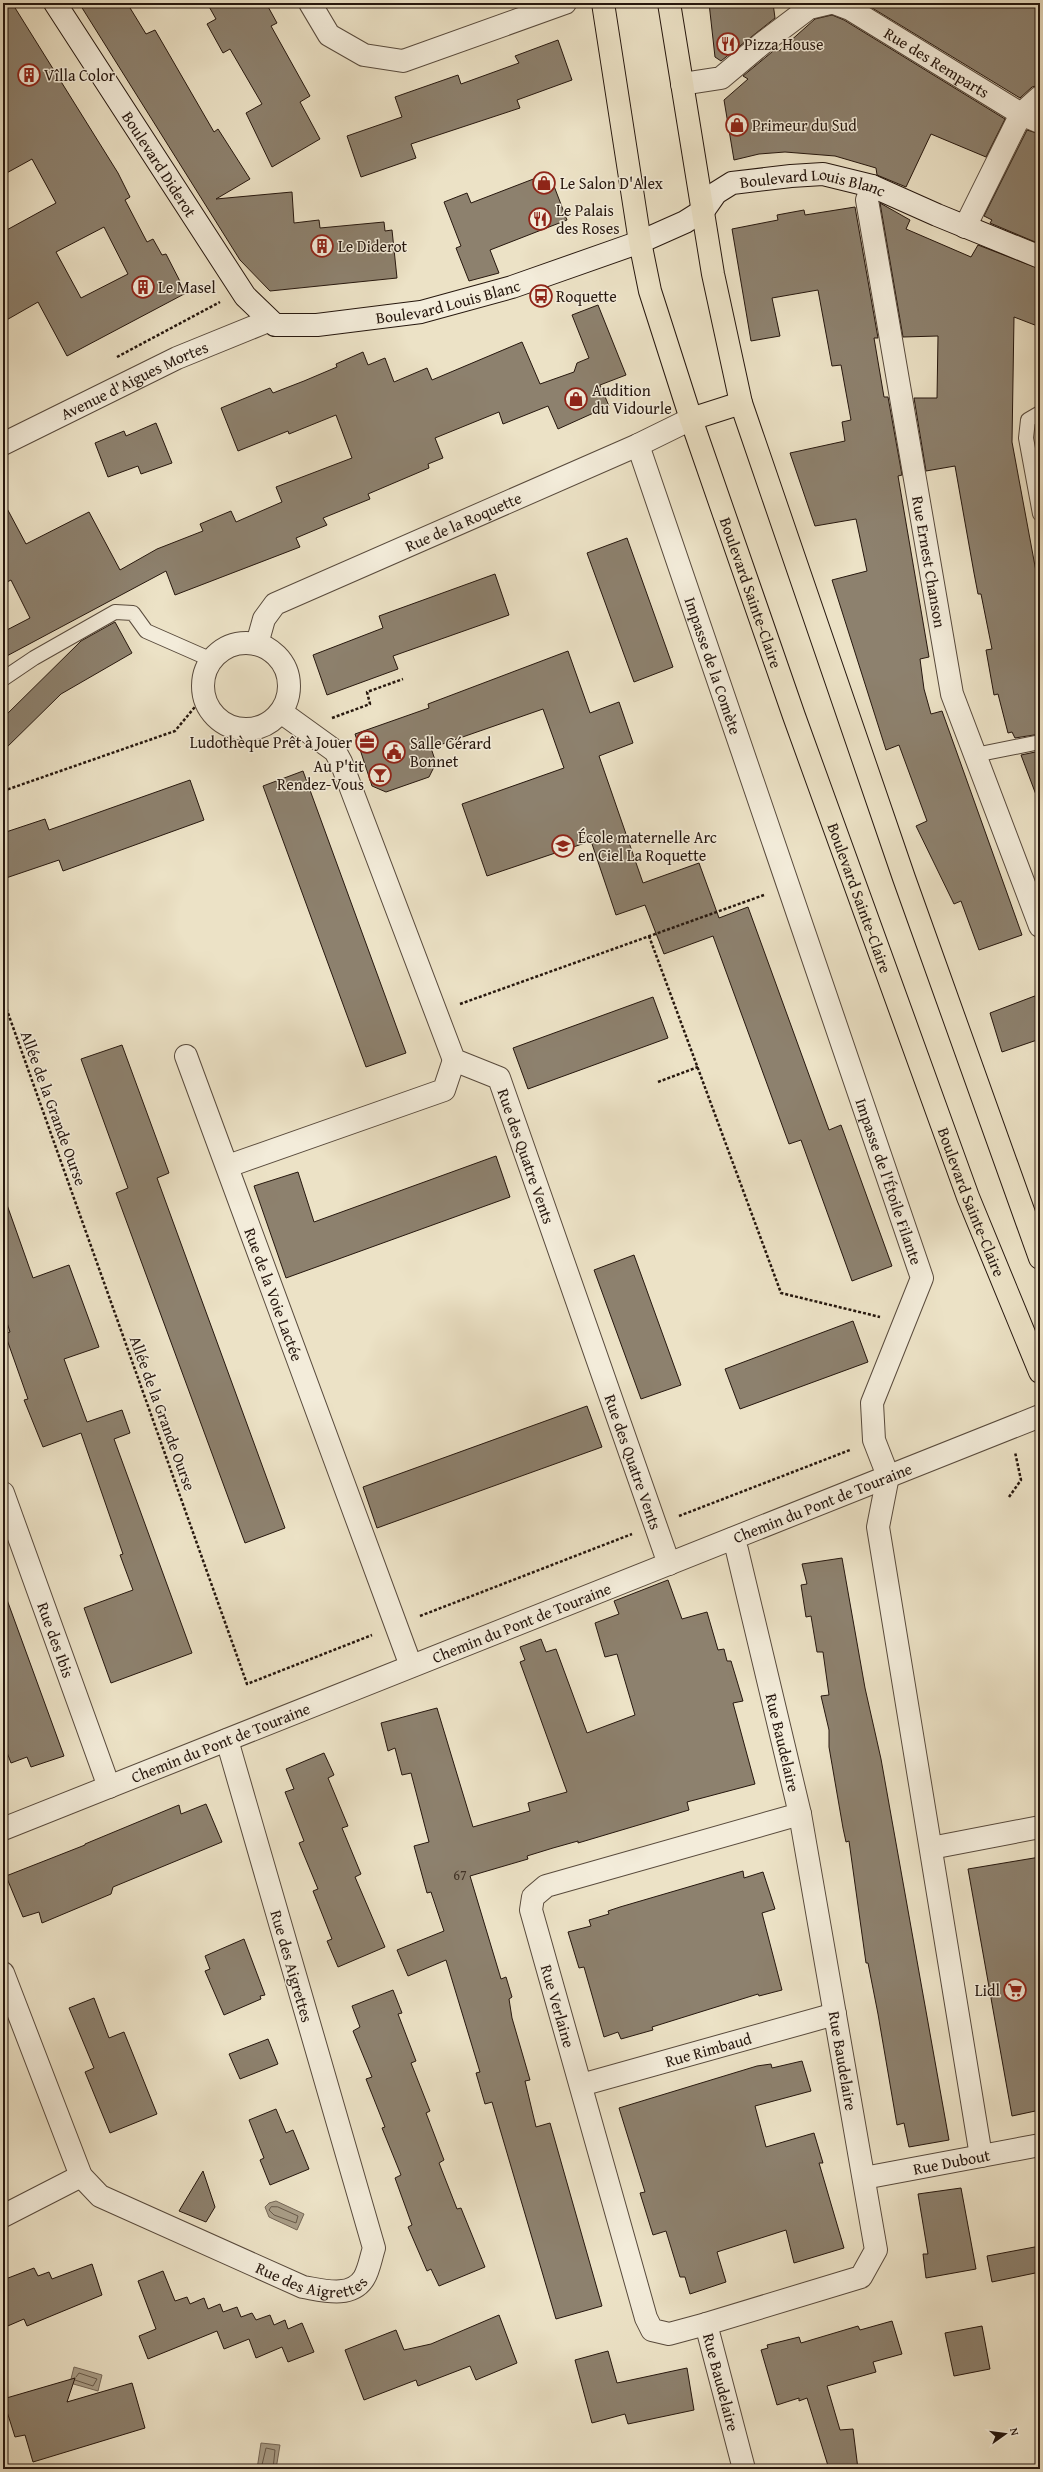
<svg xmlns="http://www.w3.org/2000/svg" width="1043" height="2472" font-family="'Gentium Book Plus',serif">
	<rect width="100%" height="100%" fill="#ece2c6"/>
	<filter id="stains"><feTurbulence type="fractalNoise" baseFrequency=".005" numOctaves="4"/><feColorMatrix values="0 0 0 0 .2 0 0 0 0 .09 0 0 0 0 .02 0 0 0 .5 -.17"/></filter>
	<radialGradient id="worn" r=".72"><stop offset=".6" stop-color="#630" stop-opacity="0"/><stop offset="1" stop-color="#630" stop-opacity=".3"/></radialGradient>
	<g fill="#a99d87" stroke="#756757">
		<path d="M276 2201 304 2214 297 2230 269 2217 265 2207 269 2203Z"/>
		<path d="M74 2367 102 2375 98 2391 70 2383Z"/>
		<path d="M261 2443 280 2445 276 2469H257Z"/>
	</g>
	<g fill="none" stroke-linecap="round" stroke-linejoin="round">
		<g stroke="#685a4a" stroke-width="1">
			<path d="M278 2207 298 2216 296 2223 274 2215 269 2210 271 2207Z"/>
			<path d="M75 2380 93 2386 97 2379 79 2373 76 2377"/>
			<path d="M261 2469 266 2448 275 2450 273 2469"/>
		</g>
	</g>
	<g fill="#8d816e" stroke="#26170e" fill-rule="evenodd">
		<path d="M3 3H12L118 173 130 197 125 200 147 242 153 239 162 255 166 254 186 293 67 356 38 302 3 322V232L56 203 32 159 3 175ZM104 227 128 274 81 298 56 252Z"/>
		<path d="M79 3H127L146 34 155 30 214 132 218 129 250 179 216 199 292 192 294 223 319 220 320 228 384 222 385 231 392 230 397 278 270 291 240 260Z"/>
		<path d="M207 3H266L277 23 271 26 310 96 300 102 320 139 272 167 246 113 262 104 230 49 223 53 207 24 216 19Z"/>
		<path d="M709 3H773L775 18 721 61 715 57Z"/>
		<path d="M864 3H1040V85L1032 87 1020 98Z"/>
		<path d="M832 15 844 20 1005 119 986 157 931 134 906 187 877 175 876 168 835 156 785 152 759 154 734 160 724 100 748 79 743 76 772 52 778 47 779 51 815 19Z"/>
		<path d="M558 40 572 80 517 100 520 108 411 144 416 158 361 177 347 136 402 117 395 97 458 75 461 84 519 63 515 56Z"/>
		<path d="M1027 130 1040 134V244L990 223 992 220 984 216Z"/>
		<path d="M549 173 567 220 490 250 499 273 469 281 456 248 461 246 444 202 467 193 471 203Z"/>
		<path d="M880 203 910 220 906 229 971 257 978 245 1040 269V327L1014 317 1012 442 1040 593V734L1015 738 1012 732 1008 733 998 694 994 695 986 650 992 649 981 594H978L974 573 955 466 926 471 914 398H937L938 336 903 337Z"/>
		<path d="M855 207 878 338H874L884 397H888L902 475 898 476 929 657 920 659 924 689 931 714 942 711 1022 935 979 950 961 901 954 904 916 826 927 821 899 745 886 750 832 580 867 571 856 519 815 526 790 453 845 441 842 422 851 420 841 365 832 366 818 290 772 298 780 336 751 341 732 229 778 220 777 215 804 210 805 215Z"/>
		<path d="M598 305 626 375 600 385 609 406 558 429 548 406 503 424 499 412 435 438 443 458 428 464 429 468 368 494 370 499 323 518 327 525 296 538 300 547 175 595 166 571 3 658V632L30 618 11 580 3 584V501L26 544 89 512 120 570 157 549 203 531 200 524 231 511 236 522 282 502 276 487 352 458 336 415 289 434 288 431 238 451 221 408 270 388 273 393 304 381 337 367 336 364 363 352 368 365 385 358 394 382 427 368 432 380 522 342 540 384 574 372 577 363 589 358 572 315Z"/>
		<path d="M156 423 172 463 141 474 138 466 108 477 95 443 124 431 126 436Z"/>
		<path d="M627 538 673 667 634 682 587 553Z"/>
		<path d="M495 574 509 615 393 656 398 669 327 695 313 655 383 628 379 616Z"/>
		<path d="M115 622 132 653 61 694 3 751V718L81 641Z"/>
		<path d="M568 651 590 713 619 702 633 743 599 756 643 883 699 863 719 918 748 907 829 1130 841 1125 892 1266 852 1281 801 1140 789 1144 713 936 664 954 645 905 616 915 591 841 487 876 462 804 564 768 543 709 431 748 436 763 429 777 386 792 372 786 355 734 429 708 428 704Z"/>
		<path d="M1040 751V799L1038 800 1021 755Z"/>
		<path d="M303 771 406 1053 366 1067 263 786Z"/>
		<path d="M190 780 204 820 63 871 59 860 3 879V833L45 819 49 830Z"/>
		<path d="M1040 994V1039L1002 1052 990 1013Z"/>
		<path d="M653 997 668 1038 528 1089 513 1048Z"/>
		<path d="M122 1045 169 1173 157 1178 285 1528 245 1543 116 1193 128 1188 81 1059Z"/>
		<path d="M496 1156 510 1197 286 1278 254 1186 298 1172 314 1222Z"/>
		<path d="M6 1202 33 1278 69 1265 99 1347 64 1359 87 1422 122 1410 130 1433 114 1439 192 1653 111 1683 84 1608 133 1590 120 1555 123 1554 81 1433 43 1447 24 1400 28 1399 5 1334 10 1332 3 1310V1203Z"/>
		<path d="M634 1255 681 1385 641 1399 594 1270Z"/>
		<path d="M853 1321 868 1362 740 1409 725 1369Z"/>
		<path d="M587 1406 602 1447 377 1528 363 1487Z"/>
		<path d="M842 1558 865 1688 881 1759 949 2140 909 2147 904 2123 897 2125 878 2014 868 1963H866L849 1841 846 1842 843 1828 829 1747V1730L821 1696 829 1695 823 1652H817L811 1616 806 1617 801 1585 807 1584 802 1564Z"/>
		<path d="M668 1580 682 1619 707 1612 718 1650 724 1649 727 1661H731L743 1701 733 1703 755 1784 687 1802 689 1810 578 1843V1841L553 1848 527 1856 528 1859 470 1876 501 1979 506 1977 512 1997 509 1999 512 2018 530 2080 525 2081 536 2127 550 2123 602 2306 556 2319 492 2102 485 2104 476 2073 480 2072 446 1960 408 1976 397 1950 444 1931 431 1892 427 1893 414 1846 429 1842 411 1773 402 1775 395 1748 388 1751 381 1723 437 1708 473 1827 530 1811 528 1803 567 1792 520 1662 525 1660 520 1647 541 1639 546 1652 556 1649 587 1733 635 1715 617 1654 605 1657 595 1623 619 1614 614 1601Z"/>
		<path d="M3 1597H6L64 1756 31 1767 27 1757 11 1763 3 1742Z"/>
		<path d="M324 1753 334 1775 328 1778 348 1826 342 1828 361 1874 355 1877 385 1947 338 1967 327 1941 332 1939 313 1891 318 1889 299 1843 304 1841 285 1792 294 1789 286 1769Z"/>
		<path d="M206 1804 222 1842 113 1887 111 1894 42 1923 39 1912 23 1917 6 1876 85 1845V1844L179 1805 181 1814Z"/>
		<path d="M1040 1857V2110L1012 2116 968 1869Z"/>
		<path d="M743 1871 744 1878 763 1872 775 1909 762 1913 782 1990 759 1996 758 1994 652 2027 653 2030 621 2039 618 2032 604 2037 584 1967 579 1968 568 1932 591 1926 589 1920 609 1914 608 1911 620 1907Z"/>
		<path d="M244 1939 265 1995 260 1996 261 1999 224 2015 205 1971 210 1969 205 1956Z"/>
		<path d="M393 1990 402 2013 398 2014 416 2061 411 2063 430 2111 426 2113 444 2160 439 2163 457 2209 461 2208 485 2267 439 2286 431 2269 427 2271 408 2227 412 2225 395 2178 401 2175 382 2128 385 2127 366 2079 372 2077 353 2031 360 2027 352 2006Z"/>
		<path d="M94 1998 109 2038 124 2032 157 2114 110 2133 85 2072 94 2068 69 2008Z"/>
		<path d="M268 2039 278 2064 240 2079 229 2054Z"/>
		<path d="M802 2061 811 2091 755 2106 766 2147 814 2133 823 2163H819L844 2248 794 2263 786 2230 717 2252 726 2282 690 2294 685 2277H680L666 2231 653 2235 640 2193 645 2192 619 2108 757 2066 771 2064 772 2068Z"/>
		<path d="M276 2109 286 2133 293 2130 309 2169 270 2185 260 2160 264 2158 249 2120Z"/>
		<path d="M203 2171 215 2207 206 2222 179 2211Z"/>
		<path d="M961 2188 976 2269 926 2278 923 2254H928L918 2194Z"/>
		<path d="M1040 2246V2272L992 2282 987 2256Z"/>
		<path d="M92 2264 102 2295 27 2326 24 2319 3 2328V2280L34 2268 38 2276 49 2272 52 2279Z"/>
		<path d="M163 2271 175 2301 187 2297 190 2304 204 2298 208 2309 220 2304 223 2312 237 2307 241 2317 252 2313 256 2320 270 2315 274 2325 285 2320 288 2329 302 2323 314 2352 288 2362 282 2347 256 2358 249 2339 224 2349 217 2331 148 2359 139 2336 156 2329 138 2281Z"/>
		<path d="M499 2315 517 2363 476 2380 470 2366 418 2386 416 2380 364 2400 345 2350 396 2330 404 2350 431 2344Z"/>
		<path d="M892 2321 902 2354 873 2362 876 2372 827 2386 840 2430 853 2429 858 2469H829L807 2398 799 2401V2398L777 2405 761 2350 768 2348 767 2345 799 2337 801 2343 858 2326 860 2330Z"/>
		<path d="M982 2326 990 2369 954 2376 945 2333Z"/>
		<path d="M608 2351 617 2383 687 2368 694 2410 628 2424 625 2414 592 2423 575 2360Z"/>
		<path d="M75 2378 67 2402 132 2383 145 2428 33 2462 25 2435 15 2437 3 2399Z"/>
	</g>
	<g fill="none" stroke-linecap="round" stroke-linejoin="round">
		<g stroke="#584a3c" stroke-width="16">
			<g id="service">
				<path d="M1040 413 1028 420 1026 438 1040 514"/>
				<path d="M3 679 34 658 115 612 133 613 146 631 212 660"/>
				<path d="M975 755 1040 742"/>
			</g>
		</g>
		<g stroke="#584a3c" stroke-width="24">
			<g id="minor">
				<path d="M310 3 329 35 364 55 403 61 565 3"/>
				<path id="s1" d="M834 3 850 9 1021 114 1040 122"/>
				<path d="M682 84 721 78 764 42 809 8 830 3"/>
				<path id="s2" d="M872 186 867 200 952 694 1040 926"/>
				<path d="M965 227 1021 114 1040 97"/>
				<path id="s3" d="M3 444 177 358 268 321"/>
				<path id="s4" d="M638 445 922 1278 872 1403 874 1440 888 1476 878 1527 981 2156"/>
				<circle cx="246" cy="686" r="43"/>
				<path id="s5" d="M257 644 264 619 275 604 638 445 691 419"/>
				<path id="s6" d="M281 712 335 751 341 762 454 1060 499 1078 669 1564"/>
				<path id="s7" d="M186 1056 411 1666"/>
				<path d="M228 1166 444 1090 454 1060"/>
				<path id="s8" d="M3 1493 109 1787"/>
				<path id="s9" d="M732 1539 737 1550 800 1814 876 2250 861 2277 706 2324 744 2469"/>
				<path id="s10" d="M3 1829 1040 1416"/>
				<path d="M931 1848 1040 1827"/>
				<path id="s11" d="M3 1973 81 2176 100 2196 303 2287C322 2290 351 2299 364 2278 369 2270 371 2257 374 2248L227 1740"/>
				<path id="s12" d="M581 2085 835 2014"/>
				<path id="s13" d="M864 2178 1040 2145"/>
				<path d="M3 2216 81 2176"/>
				<path d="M706 2324 669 2334 652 2330 646 2318 531 1910 533 1897 546 1886 800 1814"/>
			</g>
		</g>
		<g stroke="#26170e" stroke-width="24">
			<g id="secondary">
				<path id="s14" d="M55 3 245 296 275 325H317L421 312 512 287 640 242 685 222 704 210 716 193 732 183 791 176 823 174 872 186 937 215 1040 257"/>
			</g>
		</g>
		<g stroke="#26170e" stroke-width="24">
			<g id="primary">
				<path id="s15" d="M603 3 640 242 650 291 691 419 794 716 968 1197 1040 1372"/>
				<path d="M669 3 713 274 741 403 904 878 1040 1258"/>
				<path d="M691 419 741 403"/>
			</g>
		</g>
		<g stroke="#26170e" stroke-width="2.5" stroke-dasharray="3 2" stroke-linecap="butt">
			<path d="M117 357 220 302"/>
			<path d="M332 718 370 704 367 692 403 679"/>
			<path d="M3 791 175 731 204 696"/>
			<path d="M649 936 781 1293 880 1317"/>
			<path d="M3 999 247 1684 372 1635"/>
			<path d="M460 1004 764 895"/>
			<path d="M658 1082 698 1067"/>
			<path d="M1009 1497 1021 1480 1015 1452"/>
			<path d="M679 1516 850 1450"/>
			<path d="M420 1616 632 1534"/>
		</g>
		<use href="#service" stroke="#f3ecda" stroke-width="14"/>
		<use href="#minor" stroke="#f3ecda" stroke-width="22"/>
		<use href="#secondary" stroke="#f3ecda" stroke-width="22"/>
		<use href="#primary" stroke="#ece2c6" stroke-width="22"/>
	</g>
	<defs>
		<g id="restaurant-ring" transform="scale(1.15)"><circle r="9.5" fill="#f3ecda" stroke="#8f2418" stroke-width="1.5"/><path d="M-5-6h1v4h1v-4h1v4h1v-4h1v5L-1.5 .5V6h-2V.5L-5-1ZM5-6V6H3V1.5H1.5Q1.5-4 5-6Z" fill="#8f2418"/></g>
		<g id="building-ring" transform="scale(1.15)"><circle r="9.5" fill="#f3ecda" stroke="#8f2418" stroke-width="1.5"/><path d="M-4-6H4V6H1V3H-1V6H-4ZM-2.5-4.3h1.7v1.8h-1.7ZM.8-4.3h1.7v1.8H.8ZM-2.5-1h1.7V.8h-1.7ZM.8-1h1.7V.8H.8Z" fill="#8f2418"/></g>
		<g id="shop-ring" transform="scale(1.15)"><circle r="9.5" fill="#f3ecda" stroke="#8f2418" stroke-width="1.5"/><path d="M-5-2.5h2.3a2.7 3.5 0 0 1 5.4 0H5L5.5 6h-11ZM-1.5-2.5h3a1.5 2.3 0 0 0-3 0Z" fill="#8f2418"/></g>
		<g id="bus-ring" transform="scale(1.15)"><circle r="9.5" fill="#f3ecda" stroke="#8f2418" stroke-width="1.5"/><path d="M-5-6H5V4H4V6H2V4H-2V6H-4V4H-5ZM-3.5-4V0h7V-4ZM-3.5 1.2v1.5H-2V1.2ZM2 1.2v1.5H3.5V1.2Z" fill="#8f2418"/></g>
		<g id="office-ring" transform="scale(1.15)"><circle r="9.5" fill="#f3ecda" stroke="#8f2418" stroke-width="1.5"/><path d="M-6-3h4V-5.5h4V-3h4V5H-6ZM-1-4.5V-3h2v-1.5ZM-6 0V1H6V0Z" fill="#8f2418"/></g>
		<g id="civic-ring" transform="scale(1.15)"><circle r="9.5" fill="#f3ecda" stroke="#8f2418" stroke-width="1.5"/><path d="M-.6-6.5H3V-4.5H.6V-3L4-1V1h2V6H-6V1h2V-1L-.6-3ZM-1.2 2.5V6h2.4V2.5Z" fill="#8f2418"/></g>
		<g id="bar-ring" transform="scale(1.15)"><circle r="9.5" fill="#f3ecda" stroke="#8f2418" stroke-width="1.5"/><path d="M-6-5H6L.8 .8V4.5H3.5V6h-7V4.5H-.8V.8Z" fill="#8f2418"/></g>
		<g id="school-ring" transform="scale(1.15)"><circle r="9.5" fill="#f3ecda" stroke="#8f2418" stroke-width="1.5"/><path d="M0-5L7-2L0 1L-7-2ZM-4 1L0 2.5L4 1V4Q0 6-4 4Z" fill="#8f2418"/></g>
		<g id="supermarket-ring" transform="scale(1.15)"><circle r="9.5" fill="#f3ecda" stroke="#8f2418" stroke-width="1.5"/><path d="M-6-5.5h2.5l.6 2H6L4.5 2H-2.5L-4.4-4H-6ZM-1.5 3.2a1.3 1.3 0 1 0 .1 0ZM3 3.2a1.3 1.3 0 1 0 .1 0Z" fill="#8f2418"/></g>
	</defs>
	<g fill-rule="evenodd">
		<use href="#restaurant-ring" x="728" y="44"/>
		<use href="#building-ring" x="29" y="75"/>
		<use href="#shop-ring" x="737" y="125"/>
		<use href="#shop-ring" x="544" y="183"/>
		<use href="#restaurant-ring" x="540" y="219"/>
		<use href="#building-ring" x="322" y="246"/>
		<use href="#building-ring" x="143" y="287"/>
		<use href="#bus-ring" x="541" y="296"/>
		<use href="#shop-ring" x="576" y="399"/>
		<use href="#office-ring" x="367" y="742"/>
		<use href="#civic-ring" x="394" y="752"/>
		<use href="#bar-ring" x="380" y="775"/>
		<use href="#school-ring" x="563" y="846"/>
		<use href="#supermarket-ring" x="1015" y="1990"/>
	</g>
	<g text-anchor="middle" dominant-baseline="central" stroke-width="3" stroke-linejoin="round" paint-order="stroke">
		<g font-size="14" fill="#403226">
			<text x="460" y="1875">67</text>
		</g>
		<g font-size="16" fill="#26170e" stroke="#f3ecda" text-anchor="start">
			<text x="744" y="44">Pizza House</text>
			<text x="44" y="75">Vîlla Color</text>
			<text x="752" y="125">Primeur du Sud</text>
			<text x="560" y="183">Le Salon D'Alex</text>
			<text x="556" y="210">Le Palais<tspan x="556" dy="18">des Roses</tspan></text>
			<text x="338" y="246">Le Diderot</text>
			<text x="158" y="287">Le Masel</text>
			<text x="556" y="296">Roquette</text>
			<text x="592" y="390">Audition<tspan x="592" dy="18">du Vidourle</tspan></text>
			<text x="352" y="742" text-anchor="end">Ludothèque Prêt à Jouer</text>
			<text x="410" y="743">Salle Gérard<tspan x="410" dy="18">Bonnet</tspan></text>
			<text x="364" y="766" text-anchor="end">Au P'tit<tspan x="364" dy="18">Rendez-Vous</tspan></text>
			<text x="578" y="837">École maternelle Arc<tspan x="578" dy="18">en Ciel La Roquette</tspan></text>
			<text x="1000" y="1990" text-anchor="end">Lidl</text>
		</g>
		<g font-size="16" fill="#26170e" stroke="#f3ecda">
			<text stroke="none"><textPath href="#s1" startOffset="119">Rue des Remparts</textPath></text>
			<text stroke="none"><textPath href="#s14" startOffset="192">Boulevard Diderot</textPath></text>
			<text stroke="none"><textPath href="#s14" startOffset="961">Boulevard Louis Blanc</textPath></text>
			<text stroke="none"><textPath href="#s14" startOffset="566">Boulevard Louis Blanc</textPath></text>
			<text stroke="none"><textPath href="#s3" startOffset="146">Avenue d'Aigues Mortes</textPath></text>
			<text stroke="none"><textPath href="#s5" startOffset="250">Rue de la Roquette</textPath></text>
			<text stroke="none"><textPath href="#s2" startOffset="382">Rue Ernest Chanson</textPath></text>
			<text stroke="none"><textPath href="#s15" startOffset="610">Boulevard Sainte-Claire</textPath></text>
			<text stroke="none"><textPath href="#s4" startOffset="233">Impasse de la Comète</textPath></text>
			<text stroke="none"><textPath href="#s15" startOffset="934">Boulevard Sainte-Claire</textPath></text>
			<text transform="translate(54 1108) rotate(70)">Allée de la Grande Ourse</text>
			<text stroke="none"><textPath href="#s6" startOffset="529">Rue des Quatre Vents</textPath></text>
			<text stroke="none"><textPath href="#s4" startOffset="778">Impasse de l'Étoile Filante</textPath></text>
			<text stroke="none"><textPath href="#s15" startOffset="1258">Boulevard Sainte-Claire</textPath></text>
			<text stroke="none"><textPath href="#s7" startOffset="254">Rue de la Voie Lactée</textPath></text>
			<text transform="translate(163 1413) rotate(70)">Allée de la Grande Ourse</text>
			<text stroke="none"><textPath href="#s6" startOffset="853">Rue des Quatre Vents</textPath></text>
			<text stroke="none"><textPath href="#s10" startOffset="882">Chemin du Pont de Touraine</textPath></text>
			<text stroke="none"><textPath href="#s10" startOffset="558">Chemin du Pont de Touraine</textPath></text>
			<text stroke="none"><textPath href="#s8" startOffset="156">Rue des Ibis</textPath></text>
			<text stroke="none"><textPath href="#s10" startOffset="234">Chemin du Pont de Touraine</textPath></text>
			<text stroke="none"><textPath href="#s9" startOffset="210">Rue Baudelaire</textPath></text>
			<text transform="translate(292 1966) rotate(74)">Rue des Aigrettes</text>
			<text transform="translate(558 2006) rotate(74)">Rue Verlaine</text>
			<text stroke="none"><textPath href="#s12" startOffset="132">Rue Rimbaud</textPath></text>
			<text stroke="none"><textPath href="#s9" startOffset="534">Rue Baudelaire</textPath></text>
			<text stroke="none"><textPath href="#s13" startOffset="89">Rue Dubout</textPath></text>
			<text stroke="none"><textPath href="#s11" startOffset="475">Rue des Aigrettes</textPath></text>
			<text stroke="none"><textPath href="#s9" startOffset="979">Rue Baudelaire</textPath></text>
		</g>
	</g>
	<rect width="1043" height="2472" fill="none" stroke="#ece2c6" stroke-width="16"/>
	<rect x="4" y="4" width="1035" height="2464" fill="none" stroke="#26170e" stroke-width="2"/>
	<rect x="8" y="8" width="1027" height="2456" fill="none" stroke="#26170e"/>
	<g transform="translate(1005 2434) rotate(76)" stroke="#f3ecda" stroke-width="3" paint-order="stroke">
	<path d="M0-3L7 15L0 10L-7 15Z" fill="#26170e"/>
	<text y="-6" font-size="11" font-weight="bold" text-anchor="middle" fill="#26170e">N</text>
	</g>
	<rect width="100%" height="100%" filter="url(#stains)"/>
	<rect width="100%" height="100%" fill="url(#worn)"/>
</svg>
